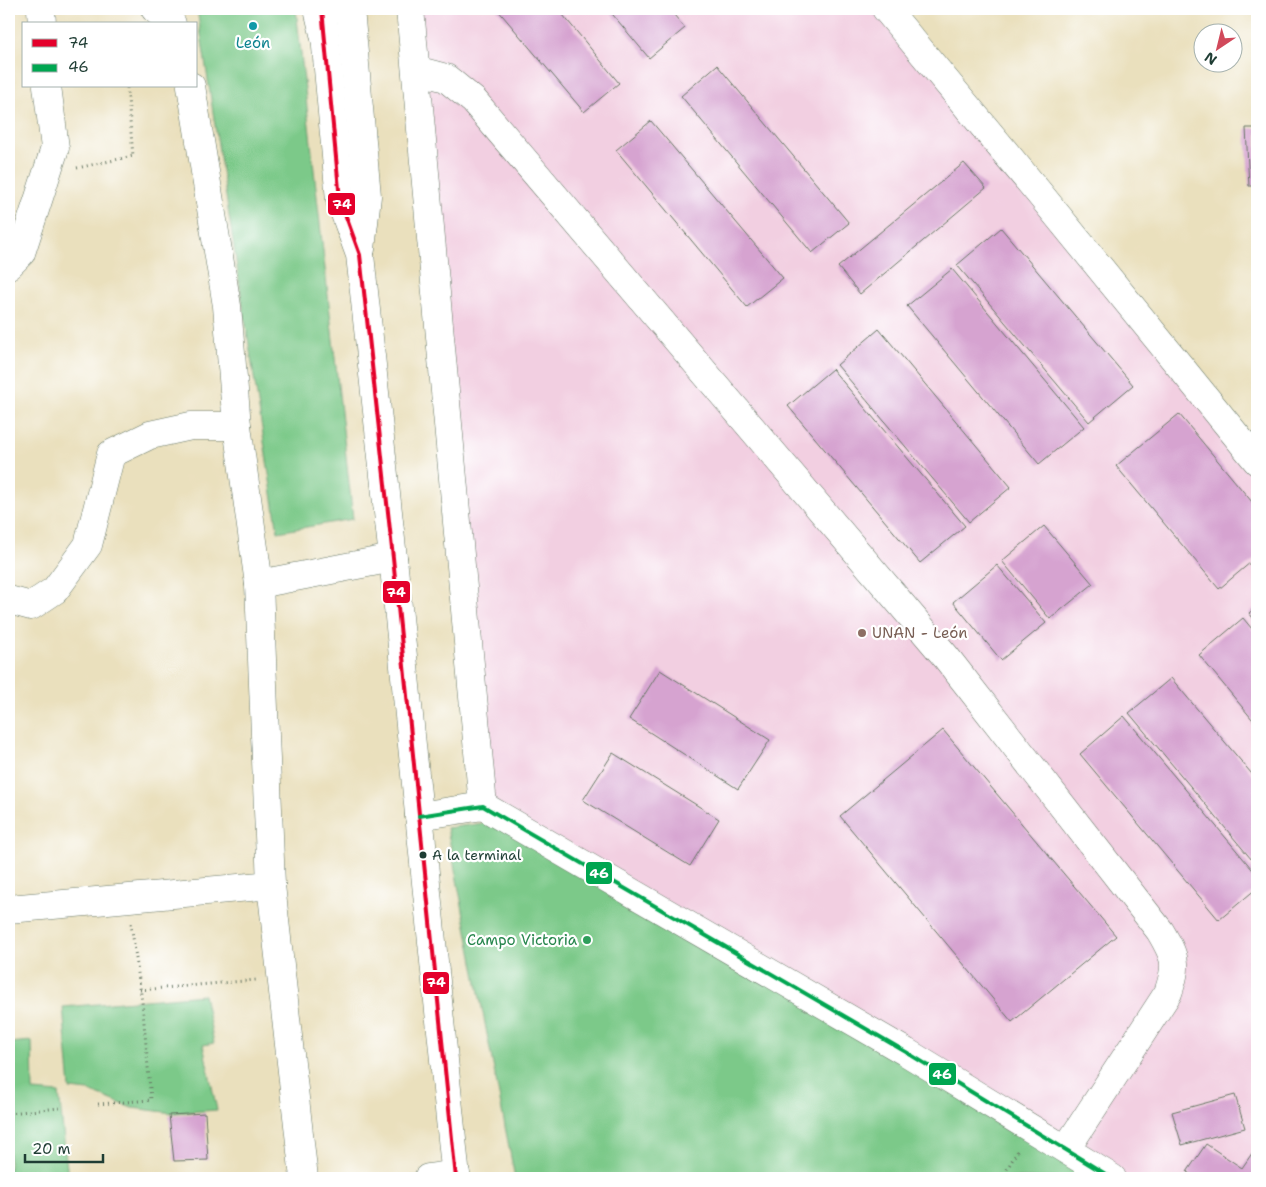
<svg xmlns="http://www.w3.org/2000/svg" width="1266" height="1187" font-family="'Shantell Sans',sans-serif">
	<rect width="100%" height="100%" fill="#fff"/>
	<filter id="ink" filterUnits="userSpaceOnUse"><feTurbulence type="fractalNoise" baseFrequency=".02" numOctaves="2"/><feDisplacementMap in="SourceGraphic" scale="10" xChannelSelector="R" yChannelSelector="G"/><feConvolveMatrix kernelMatrix="1 2 1 2 8 2 1 2 1" color-interpolation-filters="sRGB"/></filter>
	<filter id="wash" filterUnits="userSpaceOnUse"><feTurbulence type="fractalNoise" baseFrequency=".0096" numOctaves="4" result="noise"/><feDisplacementMap in="SourceGraphic" scale="20" xChannelSelector="R" yChannelSelector="G"/><feGaussianBlur stdDeviation="1.12" result="paint"/><feColorMatrix in="noise" values="0 0 0 0 0 0 0 0 0 0 0 0 0 0 0 0 0 1.4 0 .05"/><feComposite in="paint" operator="in"/></filter>
	<g filter="url(#wash)">
		<rect width="100%" height="100%" fill="#eae0bd"/>
		<path fill="#f2cfe1" d="M410 9H886L1257 461V1178H1112L483 806Z"/>
		<g fill="#7bc989" stroke="#4d835e">
			<path d="M197 9H296L353 519 278 532Z"/>
			<path d="M507 820 1094 1178H515L447 828Z"/>
			<path d="M204 995 214 1043 203 1045 217 1110 173 1113 132 1108 89 1091 70 1089 63 1007Z"/>
			<path d="M32 1041 33 1091 59 1093 68 1178H9V1043Z"/>
		</g>
		<g id="blocks">
			<g fill="#d6a3d0">
				<path d="M497 9H558L619 83 584 112Z"/>
				<path d="M608 9H669L685 28 649 58Z"/>
				<path d="M717 65 849 223 812 253 681 96Z"/>
				<path d="M651 121 783 278 747 307 616 150Z"/>
				<path d="M1246 128H1257V186H1249Z"/>
				<path d="M964 163 986 188 860 294 838 267Z"/>
				<path d="M1001 228 1133 385 1089 422 957 265Z"/>
				<path d="M952 269 1084 427 1039 464 907 306Z"/>
				<path d="M879 329 1011 487 969 522 837 365Z"/>
				<path d="M832 369 965 526 920 563 788 406Z"/>
				<path d="M1179 414 1257 508V557L1219 589 1116 466Z"/>
				<path d="M1044 526 1093 584 1050 619 1002 561Z"/>
				<path d="M997 565 1046 623 1001 660 953 602Z"/>
				<path d="M1257 606V623L1249 613Z"/>
				<path d="M1243 618 1257 635V725L1199 655Z"/>
				<path d="M660 670 770 740 738 789 629 719Z"/>
				<path d="M1171 678 1257 780V866L1129 713Z"/>
				<path d="M1124 716 1257 875V888L1219 920 1080 754Z"/>
				<path d="M943 730 1116 936 1012 1022 840 816Z"/>
				<path d="M613 753 719 819 690 866 583 800Z"/>
				<path d="M1235 1095 1245 1128 1182 1145 1172 1112Z"/>
				<path d="M205 1113 208 1160 174 1161 169 1115Z"/>
				<path d="M1206 1144 1242 1168 1257 1146V1178H1196L1187 1172Z"/>
			</g>
		</g>
	</g>
	<g filter="url(#ink)">
		<use href="#blocks" fill-opacity="0" stroke="#667664" stroke-width="1"/>
		<g fill="none" stroke-linecap="round" stroke-linejoin="round">
			<g stroke="#667664" stroke-width="29">
				<g id="minor">
					<path d="M41 9 42 24"/>
					<path d="M155 9 172 24"/>
					<path d="M350 9 367 196 361 249"/>
					<path d="M410 9 483 806"/>
					<path d="M886 9 1039 193 1257 461"/>
					<path d="M323 14 340 200 360 255 393 558 456 1178"/>
					<path d="M416 70 446 78 474 101 946 657 1160 931C1176 958 1178 964 1168 993L1066 1149"/>
					<path d="M191 86 227 306 237 426 259 584 393 558"/>
					<path d="M9 265 21 253 55 148 47 86"/>
					<path d="M259 584 271 885 304 1178"/>
					<path d="M9 600 31 606 55 590 88 545 111 454 150 435 191 426H237"/>
					<path d="M419 816 483 806 906 1052 1112 1178"/>
					<path d="M9 909 271 885"/>
					<path d="M428 1178 456 1174"/>
				</g>
			</g>
			<g stroke="#667664" stroke-width="29">
				<path id="highway" d="M318 9 325 38"/>
			</g>
			<g stroke="#667664" stroke-width="3" stroke-dasharray="1 4" stroke-linecap="butt">
				<path d="M77 168 133 156 127 86"/>
				<path d="M140 990 256 980"/>
				<path d="M98 1104 151 1100 142 1001 131 923"/>
				<path d="M9 1113 60 1108"/>
				<path d="M1002 1178 1018 1150"/>
			</g>
			<use href="#minor" stroke="#fff" stroke-width="28"/>
			<use href="#highway" stroke="#fff" stroke-width="28"/>
			<g stroke="#fff" stroke-width="8">
				<path id="bus-1" d="M322 9 340 200 360 255 393 558 456 1178"/>
			</g>
			<g stroke="#fff" stroke-width="8">
				<path id="bus-2" d="M419 816 483 806 906 1052 1112 1178"/>
			</g>
			<use href="#bus-1" stroke="#e4002b" stroke-width="4"/>
			<use href="#bus-2" stroke="#00a651" stroke-width="4"/>
		</g>
	</g>
	<circle fill="#0f9aa8" stroke="#fff" stroke-width="2" cx="253" cy="26" r="5"/>
	<circle fill="#8d6e63" stroke="#fff" stroke-width="2" cx="862" cy="633" r="5"/>
	<circle fill="#1f3d34" stroke="#fff" stroke-width="2" cx="423" cy="855" r="4.5"/>
	<circle fill="#2e9e5b" stroke="#fff" stroke-width="2" cx="587" cy="940" r="5"/>
	<g text-anchor="middle" dominant-baseline="central" stroke-width="4.5" stroke-linejoin="round" paint-order="stroke">
		<g font-size="14" fill="#1f3d34" stroke="#fff" text-anchor="start">
			<text x="432" y="855">A la terminal</text>
		</g>
		<g font-size="15" fill="#0d838f" stroke="#fff">
			<text x="253" y="43">León</text>
		</g>
		<g font-size="15" fill="#785e54" stroke="#fff" text-anchor="start">
			<text x="872" y="633">UNAN - León</text>
		</g>
		<g font-size="15" fill="#27864d" stroke="#fff" text-anchor="end">
			<text x="577" y="940">Campo Victoria</text>
		</g>
	</g>
	<g stroke="#fff" stroke-width="2">
		<rect x="327" y="192" width="29" height="24" rx="5" fill="#e4002b"/>
		<rect x="382" y="580" width="29" height="24" rx="5" fill="#e4002b"/>
		<rect x="585" y="861" width="28" height="24" rx="5" fill="#00a651"/>
		<rect x="422" y="971" width="28" height="24" rx="5" fill="#e4002b"/>
		<rect x="928" y="1062" width="29" height="24" rx="5" fill="#00a651"/>
	</g>
	<g font-size="14" text-anchor="middle" font-weight="bold" fill="#fff">
		<text x="342" y="209">74</text>
		<text x="396" y="597">74</text>
		<text x="599" y="878">46</text>
		<text x="436" y="987">74</text>
		<text x="942" y="1079">46</text>
	</g>
	<rect width="1266" height="1187" fill="none" stroke="#fff" stroke-width="30"/>
	<rect x="22" y="22" width="175" height="65" fill="#ffffff" stroke="#a5b1ae"/>
	<rect x="32" y="39" width="25" height="8" fill="#e4002b" stroke="#a5b1ae"/>
	<text x="68" y="48" font-size="15" fill="#1f3d34">74</text>
	<rect x="32" y="64" width="25" height="8" fill="#00a651" stroke="#a5b1ae"/>
	<text x="68" y="72" font-size="15" fill="#1f3d34">46</text>
	<g transform="translate(1218 48) rotate(215)"><circle r="24" fill="#ffffff" stroke="#a5b1ae"/>
	<path d="M0-4L9 19L0 12L-9 19Z" fill="#d1495b"/>
	<text y="-8" font-size="14" font-weight="bold" text-anchor="middle" fill="#1f3d34">N</text>
	</g>
	<path d="M25 1154v8h78v-8" fill="none" stroke="#1f3d34" stroke-width="2.5"/>
	<text x="32" y="1154" font-size="15" fill="#1f3d34" stroke="#ffffff" stroke-width="4" paint-order="stroke">20 m</text>
</svg>
